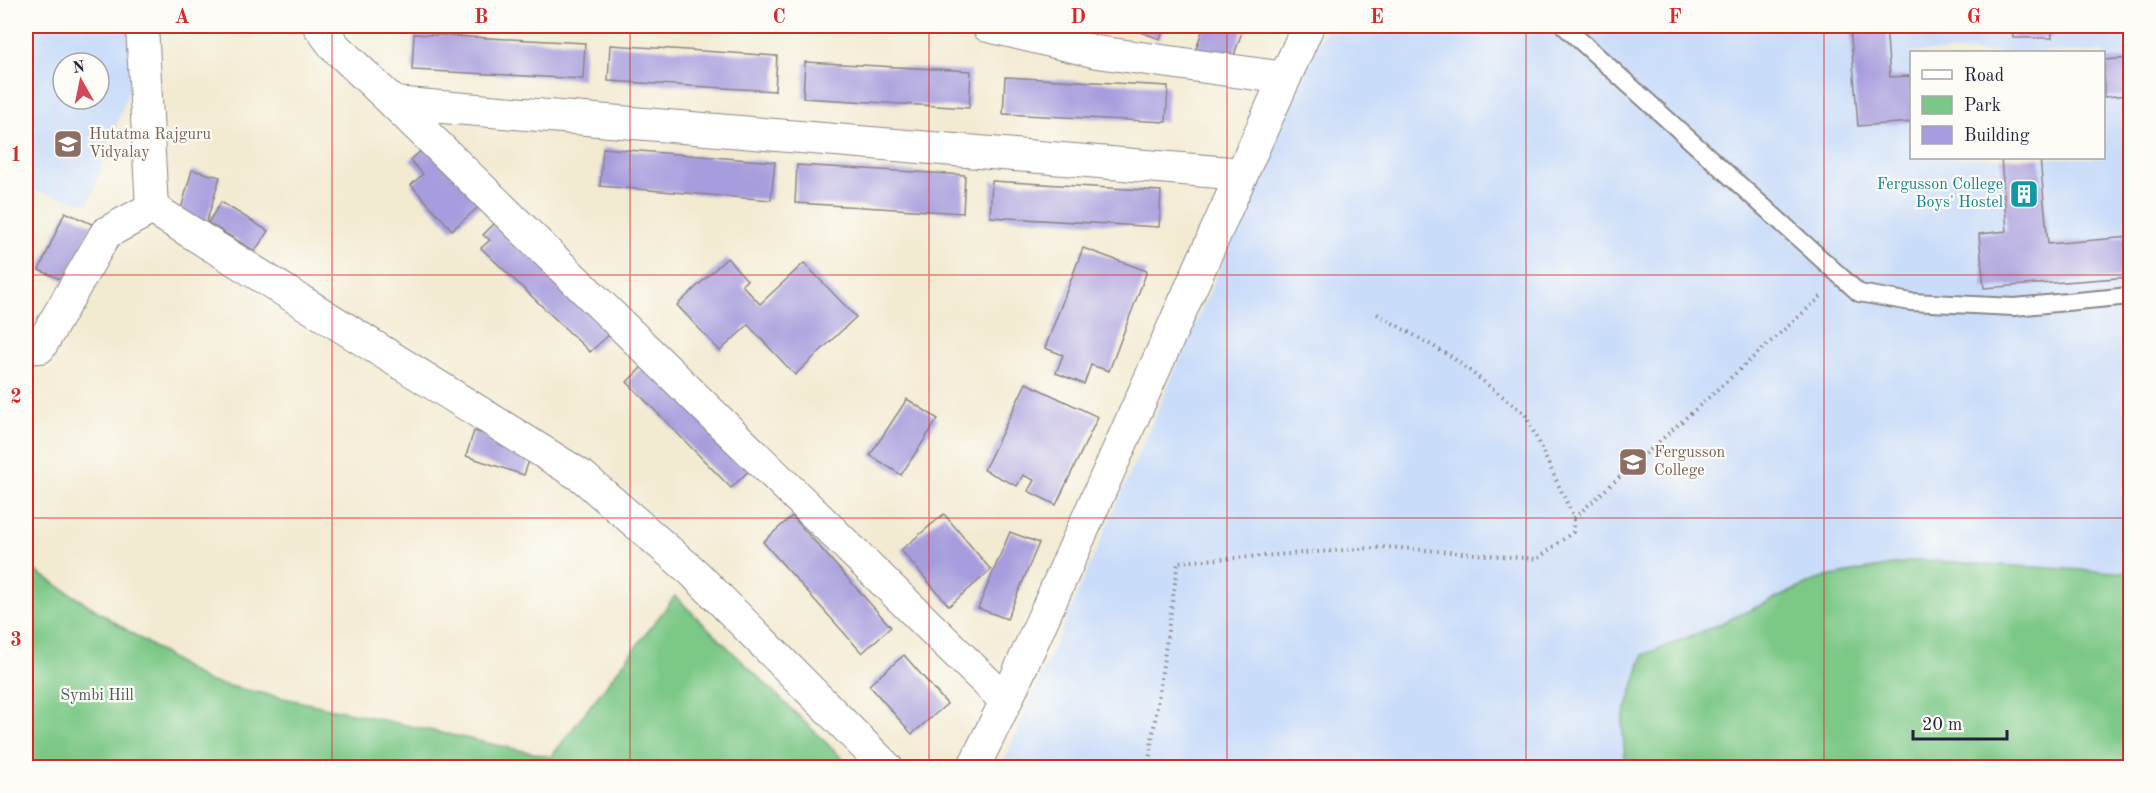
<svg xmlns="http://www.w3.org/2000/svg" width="2156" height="793" font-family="'Old Standard TT',serif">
	<rect width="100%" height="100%" fill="#fdfcf7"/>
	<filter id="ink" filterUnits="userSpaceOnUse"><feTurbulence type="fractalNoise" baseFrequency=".0167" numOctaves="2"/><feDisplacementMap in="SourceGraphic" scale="12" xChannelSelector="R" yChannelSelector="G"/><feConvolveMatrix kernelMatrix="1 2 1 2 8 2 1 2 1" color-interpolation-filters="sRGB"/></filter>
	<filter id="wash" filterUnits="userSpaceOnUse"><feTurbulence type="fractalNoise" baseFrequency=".008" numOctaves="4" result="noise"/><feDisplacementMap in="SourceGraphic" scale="24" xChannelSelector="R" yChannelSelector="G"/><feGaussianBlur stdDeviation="1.35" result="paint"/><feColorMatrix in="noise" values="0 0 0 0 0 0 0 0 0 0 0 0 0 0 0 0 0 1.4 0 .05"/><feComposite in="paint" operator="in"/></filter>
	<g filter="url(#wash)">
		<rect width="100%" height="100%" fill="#f3ead2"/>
		<g fill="#c9dcf9" fill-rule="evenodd">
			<path d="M26 26H133L135 72 89 204 26 189ZM63 63H99V99H63Z"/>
			<path d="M1326 26H2130V767L1001 768ZM1912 52H2104V158H1912Z"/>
		</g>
		<g fill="#7bc886" stroke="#4e7560" stroke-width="1.5">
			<path d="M1919 560 2130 573V767H1626L1622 723 1643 655 1706 630 1821 578Z"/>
			<path d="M26 565 206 681 551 757 675 596 851 767H26Z"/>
		</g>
		<g id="blocks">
			<g fill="#a79cdd">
				<path d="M1124 26H1165L1160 39Z"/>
				<path d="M1204 26H1244L1232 61 1196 49Z"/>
				<path d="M1850 26H1886L1890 77 1912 76V122L1858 126Z"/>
				<path d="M2012 26H2051L2052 38H2013Z"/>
				<path d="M414 34 585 43 583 79 412 70Z"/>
				<path d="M610 45 777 56 775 91 608 81Z"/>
				<path d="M2130 58V95L2104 97V60Z"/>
				<path d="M805 62 971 71 969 108 803 98Z"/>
				<path d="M1005 77 1168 86 1166 122 1003 114Z"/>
				<path d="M427 146 482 204 452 230 411 185 423 174 410 160Z"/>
				<path d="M603 148 775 162 771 200 600 186Z"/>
				<path d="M2001 158H2040L2048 244 2130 237V277L1984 288 1979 234 2007 231Z"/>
				<path d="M797 165 965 175 963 213 795 203Z"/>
				<path d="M192 170 220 177 206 224 179 216Z"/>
				<path d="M992 181 1161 191 1159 227 990 217Z"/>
				<path d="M221 202 268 231 255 251 208 223Z"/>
				<path d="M65 212 92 224 65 281 39 270Z"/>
				<path d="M499 219 614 330 590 352 481 248 490 240 483 235Z"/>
				<path d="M1083 248 1147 271 1109 371 1091 365 1084 384 1056 373 1063 355 1045 348Z"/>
				<path d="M727 258 747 280 742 285 760 304 804 263 856 317 795 375 748 325 720 351 677 305Z"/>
				<path d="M649 360 754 466 731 488 627 382Z"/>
				<path d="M1026 383 1098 417 1056 505 1028 491 1034 480 1023 475 1017 486 984 470Z"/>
				<path d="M907 399 938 419 901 475 870 455Z"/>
				<path d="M474 431 533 449 524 475 466 456Z"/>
				<path d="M944 514 991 570 949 606 901 550Z"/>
				<path d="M792 516 891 627 862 653 763 542Z"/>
				<path d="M1010 532 1039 543 1007 619 978 608Z"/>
				<path d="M904 655 947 704 912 734 869 685Z"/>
			</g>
		</g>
	</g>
	<g filter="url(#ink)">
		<use href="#blocks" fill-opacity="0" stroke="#8a8686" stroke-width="1.5"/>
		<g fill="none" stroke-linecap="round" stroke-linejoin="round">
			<g stroke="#8a8686" stroke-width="20">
				<path id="service" d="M1564 26 1859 293 1911 302 2014 307 2130 296"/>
			</g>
			<g stroke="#8a8686" stroke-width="34">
				<g id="minor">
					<path d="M142 26 152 208 583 477 694 573 887 768"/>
					<path d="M319 26 335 47 394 103"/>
					<path d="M988 26 1097 52 1285 78"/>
					<path d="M26 348 40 347 106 233 152 208"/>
					<path d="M1006 701 394 103 1242 174"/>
					<path d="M973 768 1006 701 1308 26"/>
				</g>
			</g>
			<g stroke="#8a8686" stroke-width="4" stroke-dasharray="1.5 4.5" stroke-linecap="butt">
				<path d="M1377 314 1452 357 1525 414 1574 518 1824 294"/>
				<path d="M1148 768 1178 562 1387 547 1537 559 1573 532 1574 518"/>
			</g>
			<use href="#service" stroke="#fff" stroke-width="16"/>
			<use href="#minor" stroke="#fff" stroke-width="32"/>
		</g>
	</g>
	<path fill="none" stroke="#d62828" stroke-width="1.5" stroke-opacity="0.55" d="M332 26V768M630 26V768M929 26V768M1227 26V768M1526 26V768M1824 26V768M26 275H2130M26 518H2130"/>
	<defs>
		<g id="school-square" transform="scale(1.5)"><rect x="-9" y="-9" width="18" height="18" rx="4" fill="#8d6e63" stroke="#fdfcf7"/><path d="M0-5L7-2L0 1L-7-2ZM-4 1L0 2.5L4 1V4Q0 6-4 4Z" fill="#fff"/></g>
		<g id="building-square" transform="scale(1.5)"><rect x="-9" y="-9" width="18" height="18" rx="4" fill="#0f9aa8" stroke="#fdfcf7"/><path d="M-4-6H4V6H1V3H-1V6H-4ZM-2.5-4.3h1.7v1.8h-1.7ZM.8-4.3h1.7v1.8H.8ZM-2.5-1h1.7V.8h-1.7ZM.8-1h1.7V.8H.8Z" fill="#fff"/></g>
		<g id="university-square" transform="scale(1.5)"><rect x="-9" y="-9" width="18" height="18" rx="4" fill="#8d6e63" stroke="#fdfcf7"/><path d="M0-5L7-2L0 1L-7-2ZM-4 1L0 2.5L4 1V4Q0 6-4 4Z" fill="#fff"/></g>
	</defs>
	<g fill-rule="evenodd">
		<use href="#school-square" x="68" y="144"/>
		<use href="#building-square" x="2024" y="194"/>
		<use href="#university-square" x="1633" y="462"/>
	</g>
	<g text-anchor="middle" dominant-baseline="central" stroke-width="4.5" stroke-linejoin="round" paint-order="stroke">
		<g font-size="16" fill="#785e54" stroke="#fdfcf7" text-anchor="start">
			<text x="89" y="135">Hutatma Rajguru<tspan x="89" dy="18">Vidyalay</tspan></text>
			<text x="1654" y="453">Fergusson<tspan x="1654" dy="18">College</tspan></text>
		</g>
		<g font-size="16" fill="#0d838f" stroke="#fdfcf7" text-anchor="end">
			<text x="2003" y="185">Fergusson College<tspan x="2003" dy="18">Boys' Hostel</tspan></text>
		</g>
		<g font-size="16" fill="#415c55" stroke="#fdfcf7">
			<text x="97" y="696">Symbi Hill</text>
		</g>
	</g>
	<rect width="2156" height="793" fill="none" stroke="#fdfcf7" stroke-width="66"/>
	<rect x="1910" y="51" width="195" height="108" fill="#fdfcf7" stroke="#a5a5ac" stroke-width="1.5"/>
	<rect x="1922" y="70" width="30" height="9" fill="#ffffff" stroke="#a5a5ac" stroke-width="1.5"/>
	<text x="1964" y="81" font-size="18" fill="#22223b">Road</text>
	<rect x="1922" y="96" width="30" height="18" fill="#7bc886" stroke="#a5a5ac" stroke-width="1.5"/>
	<text x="1964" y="111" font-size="18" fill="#22223b">Park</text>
	<rect x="1922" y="126" width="30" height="18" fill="#a79cdd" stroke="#a5a5ac" stroke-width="1.5"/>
	<text x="1964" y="141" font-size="18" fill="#22223b">Building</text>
	<g transform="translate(81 81) rotate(351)"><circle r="28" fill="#fdfcf7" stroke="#a5a5ac" stroke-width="1.5"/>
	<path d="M0-4.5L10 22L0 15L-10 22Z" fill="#d1495b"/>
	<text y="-9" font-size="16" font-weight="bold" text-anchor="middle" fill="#22223b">N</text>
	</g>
	<path d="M1913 730v9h94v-9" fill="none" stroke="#22223b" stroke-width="3"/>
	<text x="1922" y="730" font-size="18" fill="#22223b" stroke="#fdfcf7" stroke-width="4.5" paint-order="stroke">20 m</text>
	<rect x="33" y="33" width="2090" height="727" fill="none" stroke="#d62828" stroke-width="2"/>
	<g font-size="20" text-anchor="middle" font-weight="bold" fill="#d62828">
		<text x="182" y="23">A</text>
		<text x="481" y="23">B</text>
		<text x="779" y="23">C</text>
		<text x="1078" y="23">D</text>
		<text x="1377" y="23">E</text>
		<text x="1675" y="23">F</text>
		<text x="1974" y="23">G</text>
		<text x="16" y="161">1</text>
		<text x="16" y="403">2</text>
		<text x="16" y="646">3</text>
	</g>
</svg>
